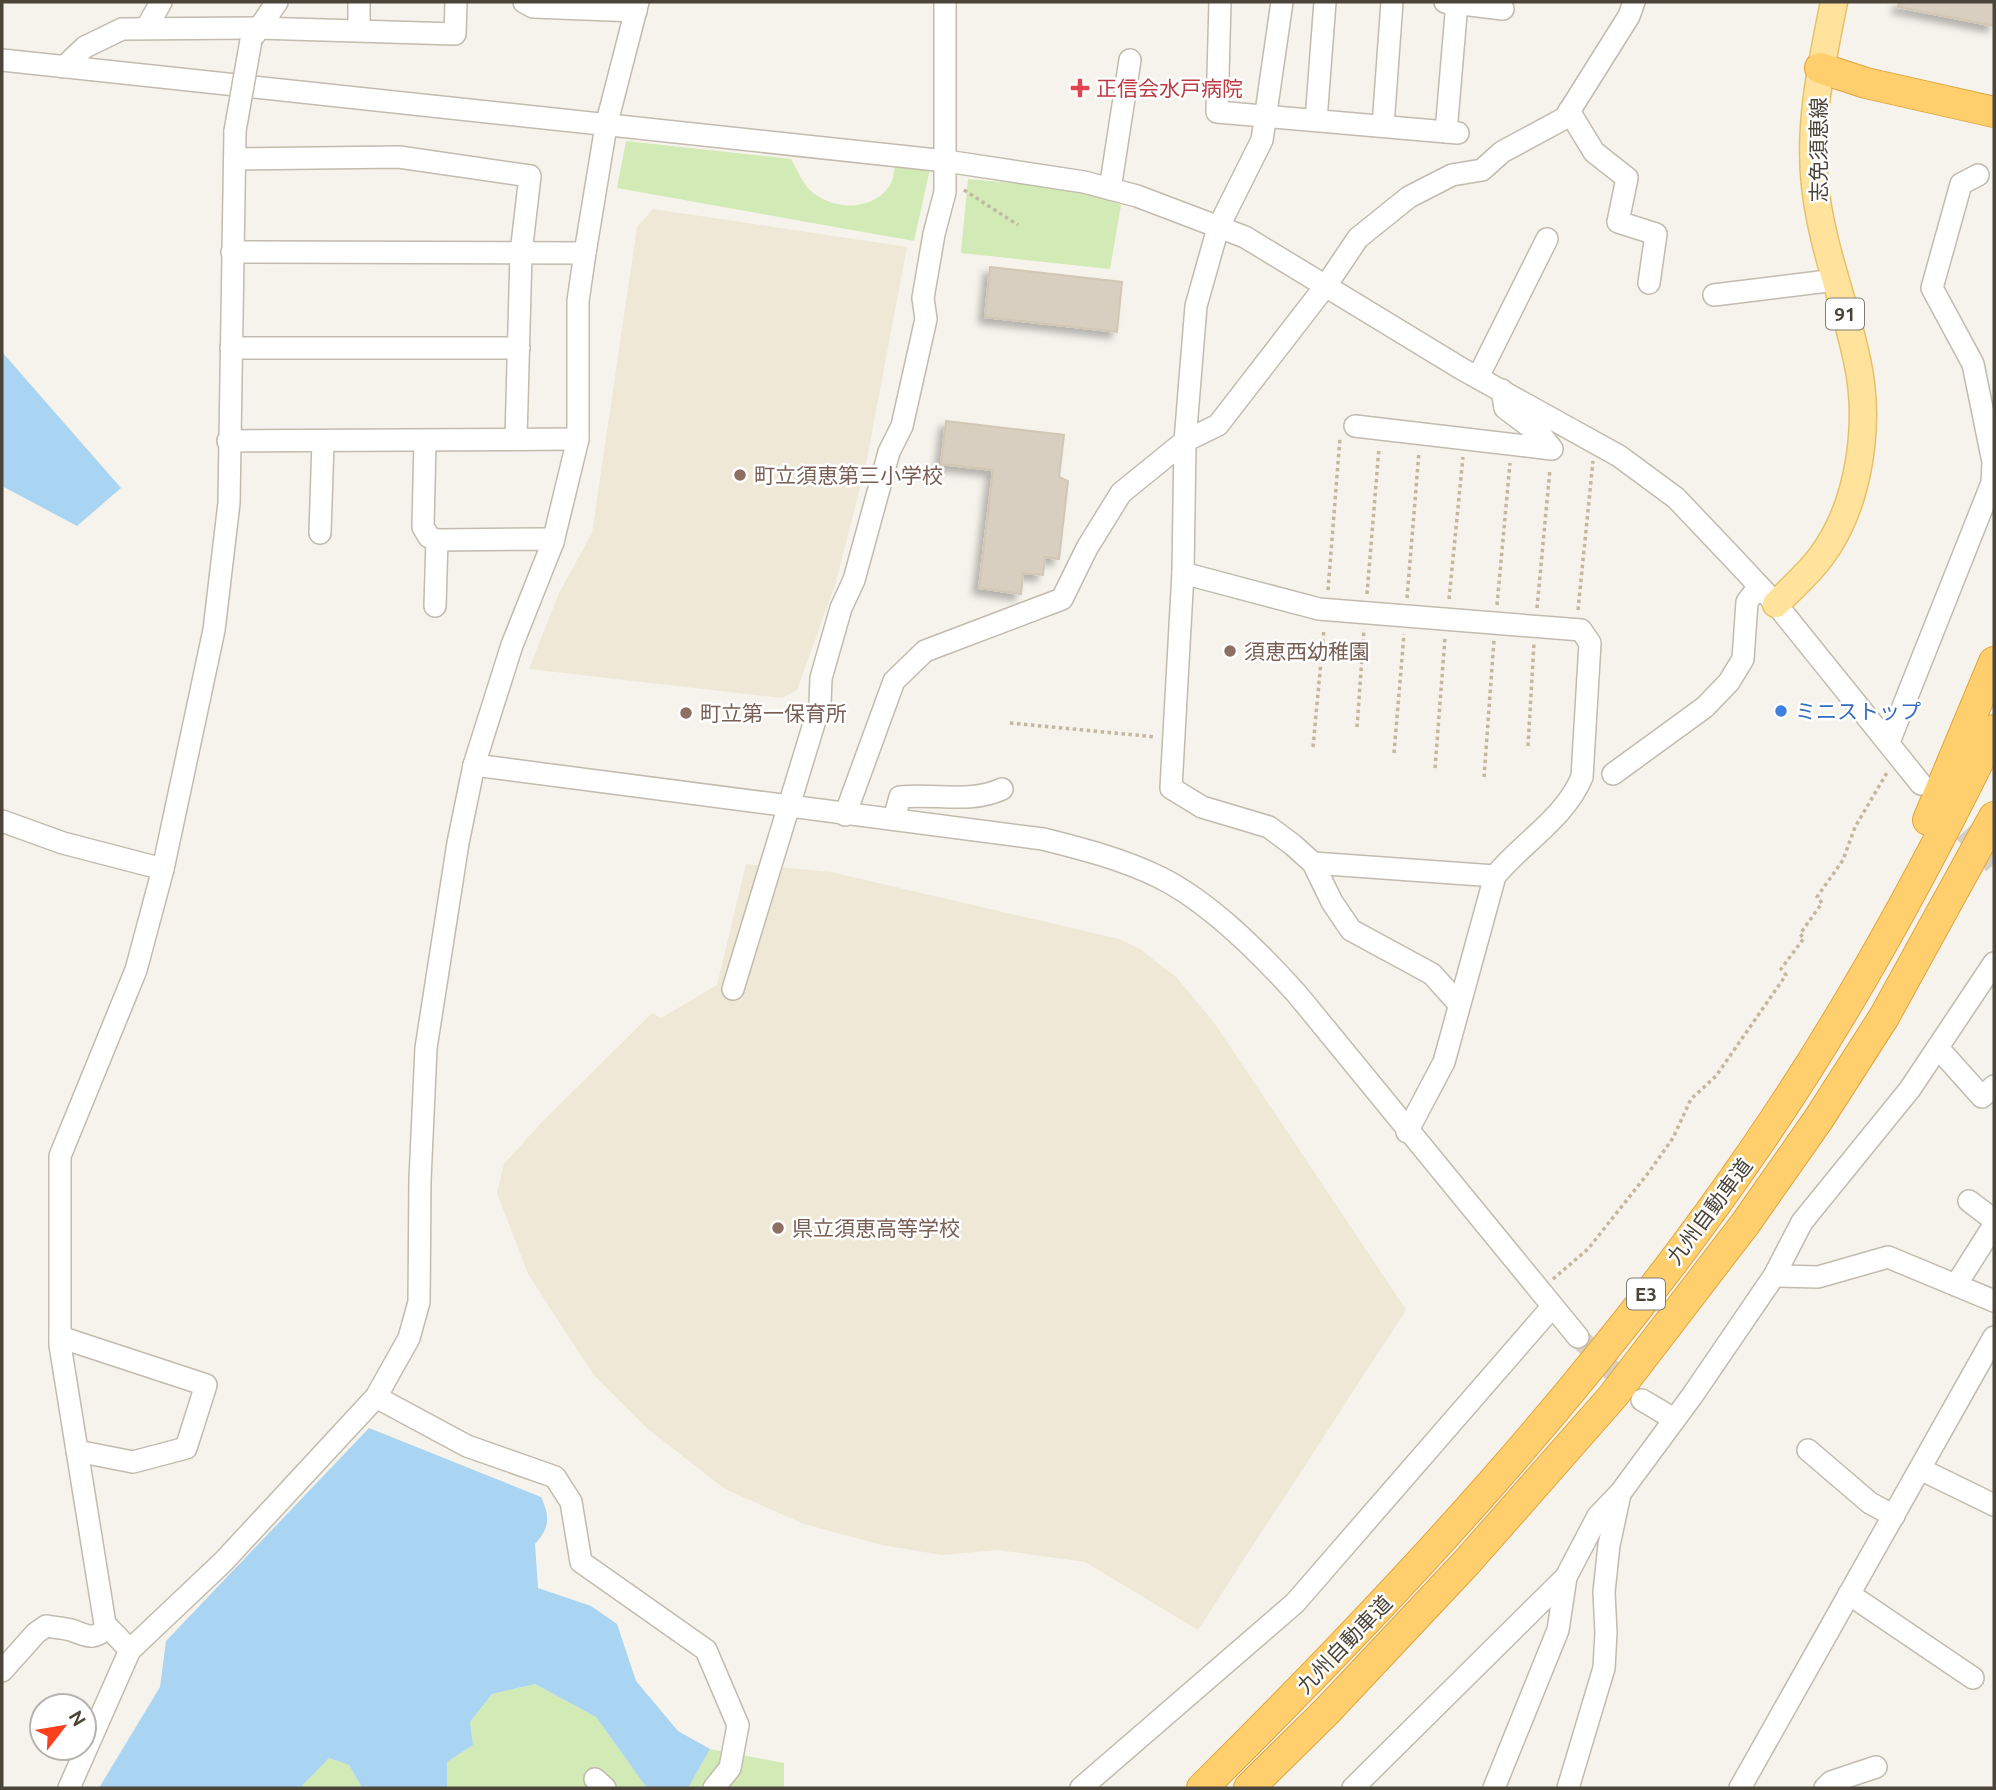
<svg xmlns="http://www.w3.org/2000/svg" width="1996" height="1790" font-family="Ubuntu,'Noto Sans JP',sans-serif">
	<defs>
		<filter id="shadow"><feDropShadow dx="-6" dy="6" stdDeviation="3.5" flood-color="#0004"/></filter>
	</defs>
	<rect width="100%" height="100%" fill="#f6f3ec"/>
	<g fill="#efe8d6">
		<path d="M653 209 907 247 866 464 836 582 797 690 782 698 529 669 559 593 592 533 637 227Z"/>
		<path d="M746 864 831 872 1119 939 1140 949 1177 978 1215 1024 1406 1310 1198 1630 1085 1562 998 1550 942 1555 882 1545 804 1524 725 1489 649 1430 593 1374 528 1274 497 1193 504 1164 542 1122 652 1013 661 1018 717 985Z"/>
	</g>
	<g fill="#d2eab5">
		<path d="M626 141 791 159C797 169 803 185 812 192 834 210 870 211 888 188 893 182 894 173 895 166L930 169 914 241 617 188Z"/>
		<path d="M968 179C1019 184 1073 185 1121 205L1110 269 961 253Z"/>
		<path d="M535 1684 596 1717 647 1788H447V1762L473 1745 470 1722 492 1694Z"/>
		<path d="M710 1749 784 1763V1788H688Z"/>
		<path d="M329 1758 349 1765 362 1788H300Z"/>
	</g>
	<g fill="#a9d4f2">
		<path d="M2 352 121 488 77 526 2 486Z"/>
		<path d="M369 1428 541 1497C550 1516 550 1528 535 1544L538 1588 591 1606 617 1624 636 1681 678 1731 710 1749 688 1788H647L596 1717 535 1684 492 1694 470 1722 473 1745 447 1762V1788H362L349 1765 329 1758 300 1788H99L160 1687 166 1641Z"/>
	</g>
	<g fill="#d8cfc1" stroke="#d3c7b4" stroke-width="2" filter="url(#shadow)">
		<path d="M1899 2H1994V26L1898 7Z"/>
		<path d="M990 267 1122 282 1117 332 985 317Z"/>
		<path d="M946 421 1064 435 1059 477 1068 481 1059 559 1045 557 1043 575 1023 573 1021 594 979 588 993 470 941 464Z"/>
	</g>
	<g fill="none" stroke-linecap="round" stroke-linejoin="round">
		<g stroke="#d4d0c8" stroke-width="21" stroke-dasharray="21 10" stroke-linecap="butt">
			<path d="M1943 809 1994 864"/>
			<path d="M1578 1337 1634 1392"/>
		</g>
		<g stroke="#c2bbae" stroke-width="24">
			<g id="minor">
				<path d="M524 2 533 7 636 11"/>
				<path d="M1220 2 1217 112 1458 133"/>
				<path d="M1282 2 1262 140 1218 228 1196 306 1185 441 1183 573 1171 788 1202 807 1269 827 1293 845 1313 863 1332 902 1351 930 1432 974 1458 1003"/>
				<path d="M1445 2 1503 9"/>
				<path d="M147 27 161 2"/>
				<path d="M359 30V2"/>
				<path d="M253 37 277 2"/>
				<path d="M2 60 946 161 1084 182 1137 196 1245 237 1462 369 1619 456 1676 498 1733 558 1776 604 1921 784"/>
				<path d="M64 67 85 47 122 29 258 28 455 34 456 2"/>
				<path d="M1569 111 1594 152 1627 178 1618 222 1656 234 1649 283"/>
				<path d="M1316 120 1325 2"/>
				<path d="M1383 126 1392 2"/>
				<path d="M1446 132 1457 2"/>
				<path d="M235 159 399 157 530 176 521 253 516 439"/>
				<path d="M1110 189 1130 60"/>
				<path d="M232 252 585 253"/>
				<path d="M1714 295 1836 280"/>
				<path d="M231 348H519"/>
				<path d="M1478 377 1547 239"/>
				<path d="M1355 426 1552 449 1541 435 1505 408 1502 390"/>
				<path d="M228 441 578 439"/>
				<path d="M425 441 423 527 429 537 437 540 545 539 553 542"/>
				<path d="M320 533 323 442"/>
				<path d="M1183 573 1319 609 1581 630 1590 643 1582 777C1565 818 1523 842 1495 876L1444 1062 1407 1132"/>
				<path d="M435 606 437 540"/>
				<path d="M1889 742 1992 483 1993 462 1973 364 1932 288 1961 184 1978 175"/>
				<path d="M474 765 1043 839C1083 849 1122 859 1159 877 1210 902 1260 953 1297 994L1578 1337"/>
				<path d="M1613 774 1705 707 1729 682 1743 659 1747 602 1759 586"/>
				<path d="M845 815 894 681 925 651 1062 599 1087 548 1121 493 1185 441 1218 425 1327 284 1358 238 1409 197 1452 175 1482 170 1502 152 1565 118 1629 16 1634 2"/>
				<path d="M894 819 900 797C935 793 969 804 1002 789"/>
				<path d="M2 821 63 843 163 869"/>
				<path d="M1313 863 1495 876"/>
				<path d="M733 989 820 704 821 678 841 608 854 580 889 452 902 426 926 319 923 298 934 234 945 192V2"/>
				<path d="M1938 1048 1982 1097 1994 1086"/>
				<path d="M1969 1201 1994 1220"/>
				<path d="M1774 1276 1818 1277 1888 1257 1994 1301"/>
				<path d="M1956 1285 1994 1225"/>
				<path d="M60 1337 206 1385 186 1448 133 1462 77 1451"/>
				<path d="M376 1397 467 1446 555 1477 571 1502 581 1562 706 1650 738 1725 730 1768 714 1788"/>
				<path d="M1642 1400 1674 1419"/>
				<path d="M1808 1450 1870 1503 1894 1516"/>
				<path d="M1920 1469 1994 1505"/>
				<path d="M1849 1594 1973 1678"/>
				<path d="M130 1650 105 1624 60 1345V1156L136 970 163 869 214 630 229 503 235 131"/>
				<path d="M2 1671 36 1633 46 1626C54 1627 63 1628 71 1630 89 1636 91 1641 108 1628"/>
				<path d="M595 1779 605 1788"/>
				<path d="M69 1788 130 1650 223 1562 376 1397 409 1338 419 1302 420 1180 426 1048 458 843 474 765 512 645 553 542 578 439V301L585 253 606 126 638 2"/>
				<path d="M1081 1788 1295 1603 1552 1307"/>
				<path d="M1353 1788 1566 1577 1598 1516 1621 1492 1692 1396 1774 1276 1802 1222 1910 1089 1994 963"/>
				<path d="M1494 1788 1558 1630 1566 1577"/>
				<path d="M1568 1788 1604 1668 1606 1633 1604 1592 1609 1545 1620 1494"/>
				<path d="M1740 1788 1994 1337"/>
				<path d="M1825 1788 1831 1782 1876 1767"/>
			</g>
		</g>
		<g stroke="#e6c16a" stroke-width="29">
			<path id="major" d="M1776 604C1791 589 1807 575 1820 558 1860 506 1871 423 1857 360 1845 302 1821 245 1815 185 1808 124 1822 62 1834 2"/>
		</g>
		<g stroke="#e0a43c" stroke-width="32">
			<g id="highway">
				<path d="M1820 68 1866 83 1994 112"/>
				<path d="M1928 820 1994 662"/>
				<path d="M1202 1788C1402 1590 1596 1380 1756 1147 1847 1015 1924 874 1994 730"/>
				<path d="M1249 1788 1327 1711 1467 1562 1613 1396 1745 1224 1818 1120 1884 1017 1994 817"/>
			</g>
		</g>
		<g stroke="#c4b79f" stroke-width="3.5" stroke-dasharray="3.5 3.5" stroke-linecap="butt">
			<path d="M964 190 1018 225"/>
			<path d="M1328 590 1340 438"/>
			<path d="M1367 594 1379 448"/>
			<path d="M1407 598 1419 452"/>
			<path d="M1449 599 1463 457"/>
			<path d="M1497 605 1510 463"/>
			<path d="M1537 608 1550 469"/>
			<path d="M1578 610 1593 461"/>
			<path d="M1010 723 1156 737"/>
			<path d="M1357 727 1364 629"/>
			<path d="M1528 746 1534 643"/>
			<path d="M1313 747 1324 629"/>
			<path d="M1394 753 1404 634"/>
			<path d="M1435 768 1445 638"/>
			<path d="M1484 777 1494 640"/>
			<path d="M1553 1279 1588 1249 1649 1172 1673 1138 1691 1099 1716 1076 1786 975 1781 969 1804 938 1800 934 1822 903 1817 897 1843 860 1855 827 1888 771"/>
		</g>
		<use href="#minor" stroke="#fff" stroke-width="21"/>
		<use href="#major" stroke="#ffe39c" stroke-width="26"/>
		<use href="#highway" stroke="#ffcf6e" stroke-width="30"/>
		<g stroke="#c2bbae" stroke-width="24" stroke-linecap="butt">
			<path id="minor-bridge" d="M235 131 251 40"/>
		</g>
		<use href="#minor-bridge" stroke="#fff" stroke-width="21"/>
	</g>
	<path fill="#e0444e" stroke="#fff" stroke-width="2.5" d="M1076.5 77.5h7v7h7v7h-7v7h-7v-7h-7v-7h7z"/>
	<g fill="#8d6e63" stroke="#fff" stroke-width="2.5">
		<circle cx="740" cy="475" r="7"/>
		<circle cx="1230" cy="651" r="7"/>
		<circle cx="686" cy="713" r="7"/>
		<circle cx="778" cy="1228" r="7"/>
	</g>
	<circle fill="#3f7fe0" stroke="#fff" stroke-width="2.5" cx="1781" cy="711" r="7"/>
	<g text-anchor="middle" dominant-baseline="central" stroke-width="5" stroke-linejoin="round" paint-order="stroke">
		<g fill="#fff" stroke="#817c74" stroke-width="2">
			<rect x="1826" y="298.5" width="38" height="31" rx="5"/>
			<rect x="1627" y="1278.5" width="38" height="31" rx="5"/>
		</g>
		<g font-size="19" font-weight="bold" fill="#4b4439">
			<text x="1845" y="314">91</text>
			<text x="1646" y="1294">E3</text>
		</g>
		<g font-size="21" fill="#be3a42" stroke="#fff" text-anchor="start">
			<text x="1096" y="88">正信会水戸病院</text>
		</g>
		<g font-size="21" fill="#4b4439" stroke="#fff">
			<text transform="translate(1818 150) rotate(-90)">志免須恵線</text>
			<text transform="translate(1709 1211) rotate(-53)">九州自動車道</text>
			<text transform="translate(1344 1644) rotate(-46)">九州自動車道</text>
		</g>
		<g font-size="21" fill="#785e54" stroke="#fff" text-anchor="start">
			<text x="754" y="475">町立須恵第三小学校</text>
			<text x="1244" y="651">須恵西幼稚園</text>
			<text x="700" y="713">町立第一保育所</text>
			<text x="792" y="1228">県立須恵高等学校</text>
		</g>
		<g font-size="21" fill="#366cbe" stroke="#fff" text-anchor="start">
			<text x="1795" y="711">ミニストップ</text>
		</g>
	</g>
	<rect width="1996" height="1790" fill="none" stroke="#4b4439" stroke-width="7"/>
	<g transform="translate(63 1727) rotate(59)"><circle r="33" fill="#ffffff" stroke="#b7b4b0" stroke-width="2"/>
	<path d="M0-5L12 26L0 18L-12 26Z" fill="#fc3f1d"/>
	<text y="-10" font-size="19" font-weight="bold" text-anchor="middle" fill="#4b4439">N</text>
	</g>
</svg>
